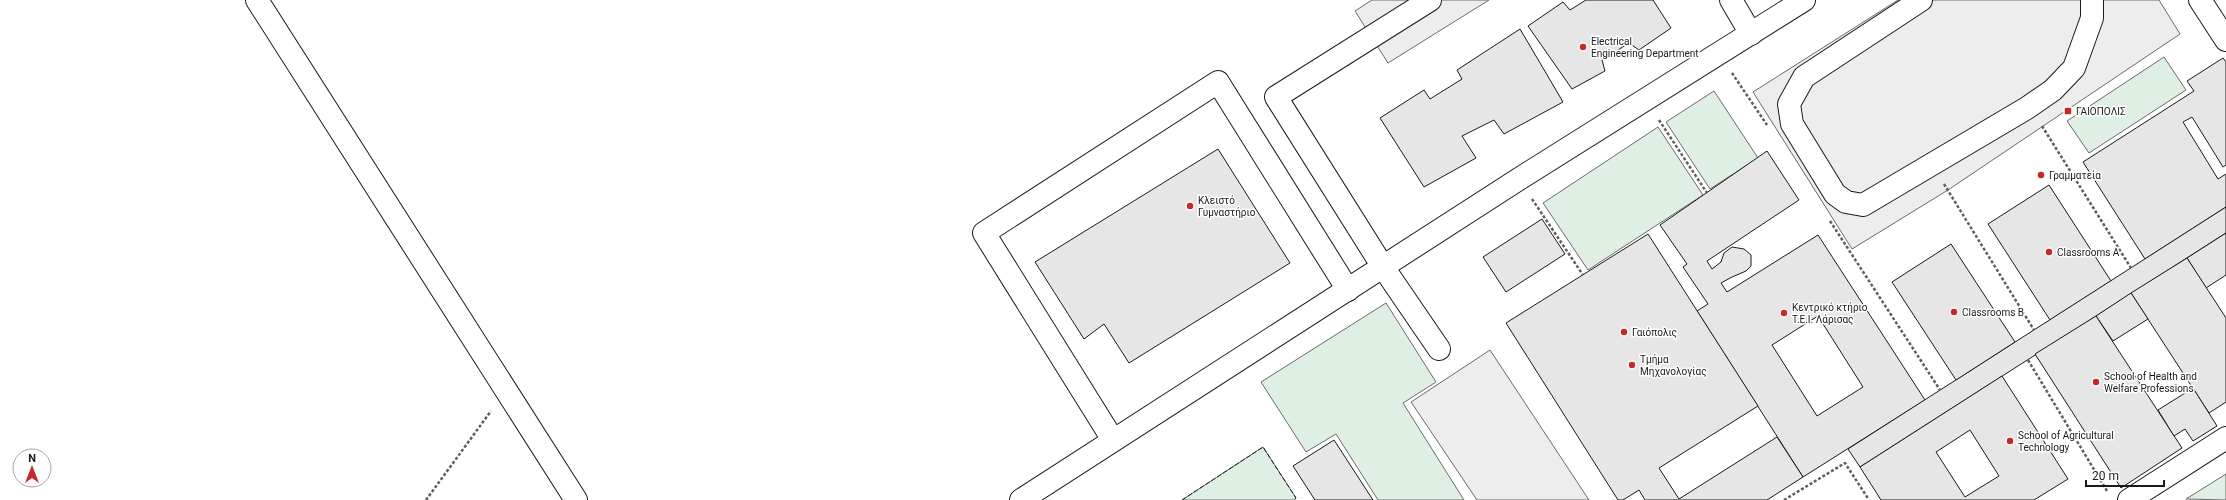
<svg xmlns="http://www.w3.org/2000/svg" width="2226" height="500" font-family="Roboto,sans-serif">
	<rect width="100%" height="100%" fill="#fff"/>
	<g fill="#e0efe3" stroke="#6a6a6a">
		<path d="M2164 57 2186 90 2089 153 2067 121Z"/>
		<path d="M1714 91 1758 158 1710 189 1666 122Z"/>
		<path d="M1658 127 1703 195 1588 270 1543 203Z"/>
		<path d="M1386 303 1436 382 1403 403 1464 500H1378L1336 434 1306 452 1261 382Z"/>
		<path d="M1263 447 1296 498 1294 500H1182Z"/>
		<path d="M2226 474V500L2186 499Z"/>
	</g>
	<g fill="#ededed" stroke="#6a6a6a">
		<path d="M1372 0H1489L1388 63 1355 11Z"/>
		<path d="M1898 0H2159L2180 34 1948 190 1852 249 1753 92Z"/>
		<path d="M1490 350 1589 500H1477L1411 402Z"/>
	</g>
	<g fill="#e6e6e6" stroke="#1a1a1a" fill-rule="evenodd">
		<path d="M1586 0H1653L1671 28 1639 50 1629 43 1602 60 1605 71 1572 89 1528 26 1563 2 1570 10Z"/>
		<path d="M1520 29 1563 102 1504 134 1494 120 1462 136 1476 158 1424 187 1380 118 1424 90 1430 99 1462 79 1457 70Z"/>
		<path d="M2223 58 2226 62V165L2223 167 2192 117 2183 122 2218 179 2226 174V207L2145 259 2083 162 2194 91 2187 81Z"/>
		<path d="M1218 149 1290 263 1129 363 1104 324 1084 339 1035 262Z"/>
		<path d="M1767 151 1799 200 1707 261 1712 269 1721 262 1724 253 1732 247 1744 249 1751 255V266L1746 271 1732 277 1721 283 1727 292 1818 235 1925 400 1803 477 1697 311 1708 304 1683 267 1687 264 1660 225ZM1818 316 1863 387 1817 416 1772 345Z"/>
		<path d="M2049 185 2111 281 2050 320 1988 224Z"/>
		<path d="M2226 207V233L1860 467 1848 449Z"/>
		<path d="M1542 219 1565 254 1506 292 1483 257Z"/>
		<path d="M2226 233V275L2206 288 2187 258Z"/>
		<path d="M1648 234 1758 406 1659 468 1679 499 1777 437 1803 477 1767 500H1645L1639 490 1623 500H1618L1506 323Z"/>
		<path d="M1951 244 2015 342 1956 380 1892 282Z"/>
		<path d="M2187 258 2226 318V402L2209 413 2131 293Z"/>
		<path d="M2131 293 2148 319 2113 341 2096 316Z"/>
		<path d="M2096 316 2182 448 2121 488 2035 354Z"/>
		<path d="M2002 376 2068 479 2034 500H1881L1860 467ZM1970 430 1999 476 1965 497 1936 452Z"/>
		<path d="M2193 388 2217 426 2193 441 2185 429 2174 436 2158 410Z"/>
		<path d="M1334 440 1373 500H1315L1293 466Z"/>
	</g>
	<g fill="none" stroke-linecap="round" stroke-linejoin="round">
		<g stroke="#1a1a1a" stroke-width="24">
			<g id="minor">
				<path d="M257 0 576 500"/>
				<path d="M1430 0 1276 97 1383 267 1439 349"/>
				<path d="M1731 0 1751 34"/>
				<path d="M1921 0 1804 77 1789 104 1792 124 1835 194 1846 202 1863 205 2027 108 2053 90 2074 68 2092 18V0"/>
				<path d="M2200 0 2226 40"/>
				<path d="M1113 440 984 233 1218 82 1348 290"/>
				<path d="M1021 500 1519 179 1804 0"/>
				<path d="M2129 500 2226 438"/>
			</g>
		</g>
		<g stroke="#5f5f5f" stroke-width="2.5" stroke-dasharray="3 2" stroke-linecap="butt">
			<path d="M1732 73 1767 125"/>
			<path d="M1659 120 1707 193"/>
			<path d="M2042 126 2131 268"/>
			<path d="M1944 184 2034 330"/>
			<path d="M1532 199 1583 275"/>
			<path d="M1830 221 1940 390"/>
			<path d="M2028 360 2107 491"/>
			<path d="M426 500 491 411"/>
			<path d="M1784 500 1845 463 1869 500"/>
		</g>
		<use href="#minor" stroke="#fff" stroke-width="22"/>
		<path stroke="#1a1a1a" stroke-width="1" stroke-dasharray="5 2" stroke-linecap="butt" d="M1182 500 1263 447 1296 498 1294 500"/>
	</g>
	<g fill="#c62828" stroke="#fff" stroke-width="1.5">
		<circle cx="1583" cy="47" r="4"/>
		<rect x="2064" y="107" width="8" height="8" rx="2"/>
		<circle cx="2041" cy="175" r="4"/>
		<circle cx="1190" cy="206" r="4"/>
		<circle cx="2049" cy="252" r="4"/>
		<circle cx="1954" cy="312" r="4"/>
		<circle cx="1784" cy="313" r="4"/>
		<circle cx="1624" cy="332" r="4"/>
		<circle cx="1632" cy="365" r="4"/>
		<circle cx="2096" cy="382" r="4"/>
		<circle cx="2010" cy="441" r="4"/>
	</g>
	<g text-anchor="middle" dominant-baseline="central" stroke-width="3" stroke-linejoin="round" paint-order="stroke">
		<g font-size="10" fill="#1a1a1a" stroke="#fff" text-anchor="start">
			<text x="1591" y="41">Electrical<tspan x="1591" dy="12">Engineering Department</tspan></text>
			<text x="2076" y="111">ΓΑΙΟΠΟΛΙΣ</text>
			<text x="2049" y="175">Γραμματεία</text>
			<text x="1198" y="200">Κλειστό<tspan x="1198" dy="12">Γυμναστήριο</tspan></text>
			<text x="2057" y="252">Classrooms A</text>
			<text x="1792" y="307">Κεντρικό κτήριο<tspan x="1792" dy="12">Τ.Ε.Ι. Λάρισας</tspan></text>
			<text x="1962" y="312">Classrooms B</text>
			<text x="1632" y="332">Γαιόπολις</text>
			<text x="1640" y="359">Τμήμα<tspan x="1640" dy="12">Μηχανολογίας</tspan></text>
			<text x="2104" y="376">School of Health and<tspan x="2104" dy="12">Welfare Professions</tspan></text>
			<text x="2018" y="435">School of Agricultural<tspan x="2018" dy="12">Technology</tspan></text>
		</g>
	</g>
	<g transform="translate(32 468)"><circle r="19" fill="#ffffff" stroke="#a3a3a3"/>
	<path d="M0-3L7 15L0 10L-7 15Z" fill="#c62828"/>
	<text y="-6" font-size="11" font-weight="bold" text-anchor="middle" fill="#1a1a1a">N</text>
	</g>
	<path d="M2086 480v6h78v-6" fill="none" stroke="#1a1a1a" stroke-width="2"/>
	<text x="2092" y="480" font-size="12" fill="#1a1a1a" stroke="#ffffff" stroke-width="3" paint-order="stroke">20 m</text>
</svg>
